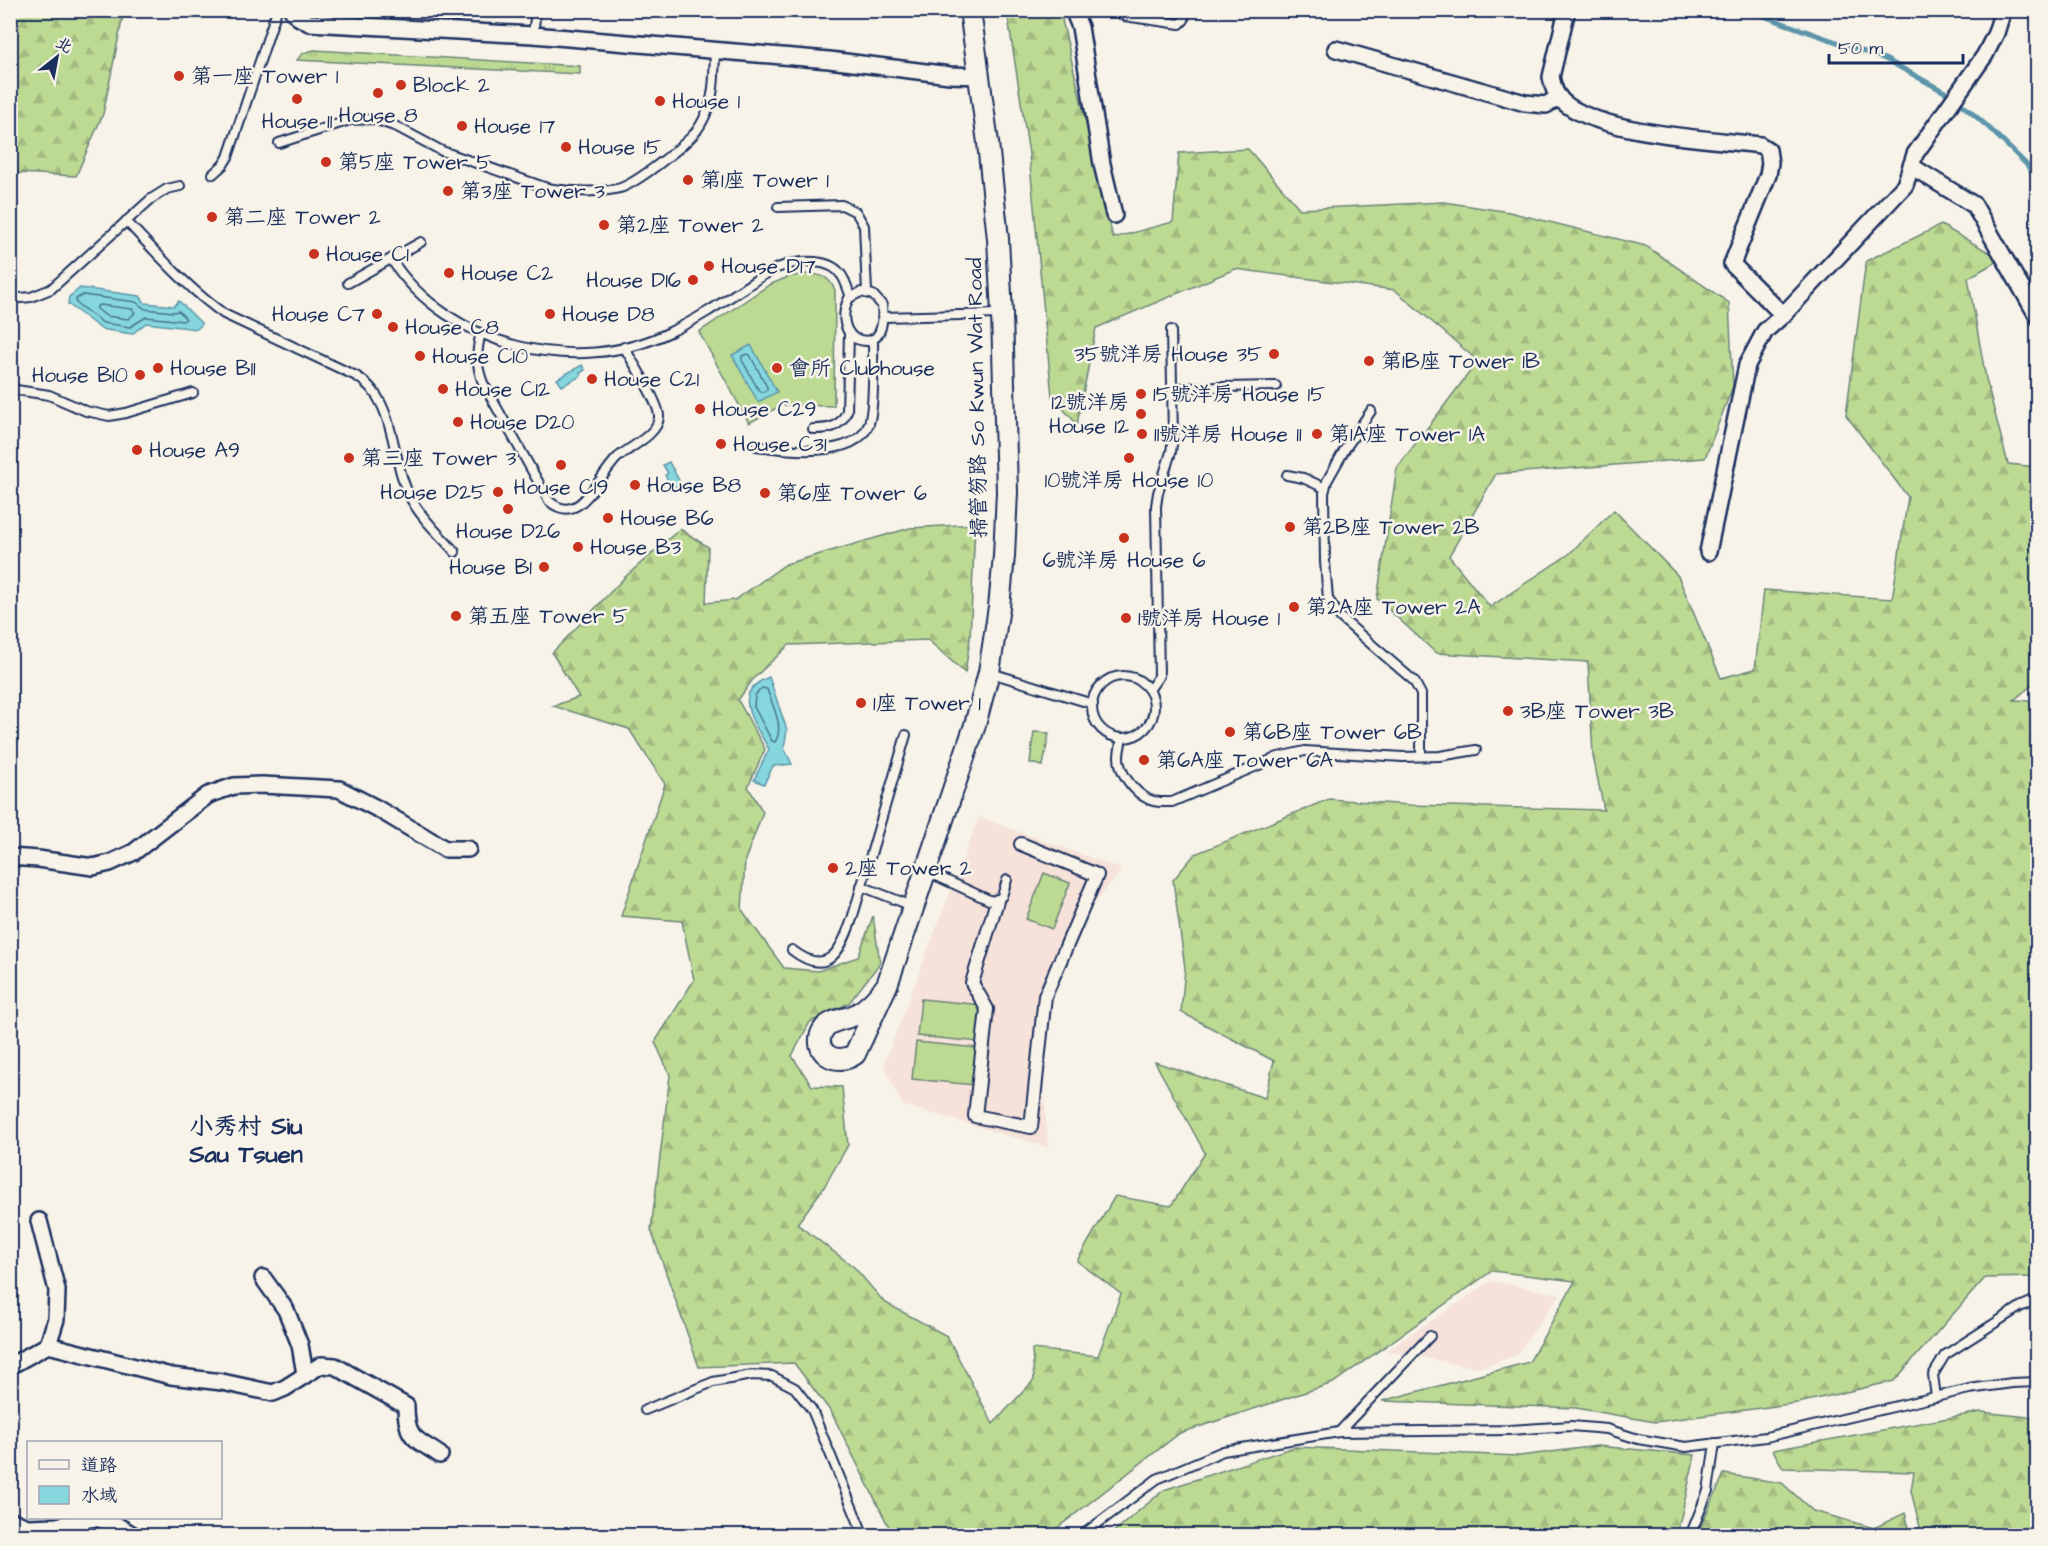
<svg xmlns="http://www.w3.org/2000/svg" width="2048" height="1546" font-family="'Architects Daughter','LXGW WenKai TC',sans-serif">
	<defs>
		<pattern id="grass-tufts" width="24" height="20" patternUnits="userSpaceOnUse" patternTransform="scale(1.5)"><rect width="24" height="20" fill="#bdda93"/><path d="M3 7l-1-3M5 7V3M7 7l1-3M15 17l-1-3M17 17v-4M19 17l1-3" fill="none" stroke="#a2bb81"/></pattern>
		<pattern id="forest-firs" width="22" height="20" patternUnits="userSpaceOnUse" patternTransform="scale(1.5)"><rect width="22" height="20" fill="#bdda93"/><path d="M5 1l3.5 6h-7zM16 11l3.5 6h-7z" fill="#a2bb81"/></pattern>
	</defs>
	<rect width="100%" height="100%" fill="#f7f3e8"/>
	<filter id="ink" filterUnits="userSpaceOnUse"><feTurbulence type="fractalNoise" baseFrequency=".0167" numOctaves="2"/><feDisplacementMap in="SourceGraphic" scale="12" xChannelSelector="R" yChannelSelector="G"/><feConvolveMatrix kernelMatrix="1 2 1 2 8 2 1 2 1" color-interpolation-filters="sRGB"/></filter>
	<g filter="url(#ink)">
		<g fill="#f6e2d9">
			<path d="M979 817 1122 869 1079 924 1053 992 1042 1068 1048 1147 902 1105 884 1064Z"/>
			<path d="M1491 1281 1560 1294 1517 1355 1479 1368 1386 1351Z"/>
		</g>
		<path fill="url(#grass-tufts)" stroke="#6c8478" stroke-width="1.5" d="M314 50 580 66V74L297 60C301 53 306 52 314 50Z"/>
		<g fill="url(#forest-firs)" stroke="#6c8478" stroke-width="1.5">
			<path d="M10 11H124L103 114 76 176 18 173 11 127Z"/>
			<path d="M1007 11H1060L1113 238 1173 222 1179 153 1248 149 1300 209 1444 202 1509 212 1646 246 1729 303 1733 386 1705 458 1496 474 1449 556 1490 607 1569 554 1614 510 1678 576 1721 678 1755 669 1764 590 1892 599 1908 497 1846 415 1866 261 1941 225 2001 259 1968 278 1986 379 2008 464 2037 467V681L2014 700 2038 701 2037 1277 1985 1278 1894 1381 1798 1403 1655 1422 1576 1408 1382 1401 1529 1362 1575 1281 1492 1271 1333 1383 1180 1433 1048 1535H893L831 1412 794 1363 699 1367 651 1230 670 1075 655 1042 694 980 682 921 621 916 665 784 629 729 553 706 579 697 552 653 625 577 680 529 708 547 706 603 735 600 786 564 910 528 975 524 970 639 965 673 928 640 789 645 754 678 738 700 765 749 748 787 763 812 745 860 742 910 784 968 818 971 858 957 873 916 880 963 849 1003 810 1022 792 1056 812 1086 842 1087 848 1145 824 1187 797 1224 854 1267 884 1302 947 1336 993 1424 1034 1380 1032 1349 1098 1356 1121 1294 1077 1261 1115 1196 1171 1206 1205 1153 1155 1062 1265 1098 1274 1061 1181 1012 1185 968 1173 880 1195 854 1329 799 1409 805 1604 810 1593 756 1588 662 1436 653 1377 599 1397 468 1478 361 1395 290 1235 269 1096 328 1077 424 1052 397 1029 154Z"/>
			<path d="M1981 1412 2037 1418V1535H1922L1911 1491 1914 1472 1783 1468 1773 1450Z"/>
			<path d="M1597 1446 1695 1455 1677 1535H1110L1164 1490 1294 1447 1520 1456Z"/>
			<path d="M1724 1474 1782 1483 1813 1511 1874 1528 1905 1513 1911 1535H1697Z"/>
		</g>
		<g fill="#bdda93" stroke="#6c8478" stroke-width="1.5">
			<path d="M806 274C821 275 828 275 835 290L834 406 782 405 749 423 699 332 769 285 788 277Z"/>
			<path d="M1034 732 1049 733 1043 766 1030 763Z"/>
			<path d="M1044 873 1070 883 1052 929 1026 919Z"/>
			<path d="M921 999 983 1005 980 1042 917 1036Z"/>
			<path d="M916 1042 978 1048 975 1085 912 1079Z"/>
		</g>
		<g fill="#86d7dd" stroke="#5b94aa" stroke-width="1.5">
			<path d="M80 288 140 296 145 303 174 306 179 301 202 324 197 329 146 323 132 334 101 329 68 304 69 297Z"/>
			<path d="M751 345 777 392 758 402 732 355Z"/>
			<path d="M582 365 585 370 580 373 581 376 562 386 557 379Z"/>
			<path d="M669 462 681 484 673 489 665 475 668 473 663 465Z"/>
			<path d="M769 677 787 730 784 748 792 764 773 766 764 784 754 780 769 749C761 734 740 708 750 691 754 684 762 680 769 677Z"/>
		</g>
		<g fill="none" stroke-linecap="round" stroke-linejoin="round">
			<g stroke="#467291" stroke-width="1.5">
				<path d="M83 295 136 302 145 309 173 312 179 311 186 319 183 321 146 317 130 327 103 323 76 303V299Z"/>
				<path d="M100 305 132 309 135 313 128 319 106 316 97 309V306Z"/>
				<path d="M747 354 750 355 767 387V390L763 392 759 391 742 360V356Z"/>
				<path d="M762 688 767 689C772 705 785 727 775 742L772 741 754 707 755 695Z"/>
			</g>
			<path stroke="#5b94aa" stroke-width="5" d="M1746 10 1885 59 1952 96 1987 126 2026 164 2038 180"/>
			<g stroke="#1b2f5e" stroke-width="12">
				<g id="service">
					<path d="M1115 10 1124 16 1180 24 1184 20 1185 10"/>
					<path d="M533 35 536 10"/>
					<path d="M279 143 350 120 374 119 397 127 442 151 547 188C567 192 601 193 620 188 637 183 682 147 694 134 699 128 703 121 706 114 715 95 714 72 715 51"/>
					<path d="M213 174 223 165 228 157 277 10"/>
					<path d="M778 207 842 205 856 212 864 226 867 292"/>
					<path d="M126 221C157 253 187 288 224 314L356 376C397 399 390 461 411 499 422 519 440 535 455 552"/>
					<path d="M391 259C448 347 577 378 670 332 696 320 720 304 744 288 757 280 768 270 783 266 801 260 831 258 842 276 846 282 848 290 851 297"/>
					<path d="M348 283 421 242"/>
					<path d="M861 292 873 295 882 305C884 325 881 349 854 338 842 328 842 312 849 298Z"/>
					<path d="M10 299 31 297 51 289 151 199 167 189 180 186"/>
					<path d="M883 317 1000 314"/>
					<path d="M481 333C476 351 476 365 483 383L549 501C556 507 565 511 574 507 588 502 605 470 617 458 629 447 658 435 659 417 660 404 632 361 624 347"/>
					<path d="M1172 388 1276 386"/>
					<path d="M10 389 49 395 86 411 109 416 126 413 193 393"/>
					<path d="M1371 411 1345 449 1327 481 1324 493 1325 562 1328 599 1341 618 1414 681 1421 694V756"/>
					<path d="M813 429C829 429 840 428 847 411L849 334"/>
					<path d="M756 446C785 450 854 459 868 426 875 411 873 358 873 339"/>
					<path d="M1287 475 1303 478 1325 488"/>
					<path d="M991 673 1093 704"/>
					<circle cx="1123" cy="707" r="31"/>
					<path d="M1149 690 1159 676 1156 506 1158 493 1171 452 1173 438 1171 330"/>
					<path d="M1122 738C1121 744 1119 751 1119 757 1119 773 1134 792 1148 799 1155 803 1164 802 1172 802L1278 757 1305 751 1403 757 1440 756 1476 750"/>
					<path d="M928 872 989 900 997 901 1002 896 1007 880"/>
					<path d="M861 886 912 906"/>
					<path d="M792 950C828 978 841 951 852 919L906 735"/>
					<path d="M1936 1397 1933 1375 1945 1355 2020 1307 2038 1299"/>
					<path d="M645 1410 713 1382 752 1375 772 1376 795 1388 812 1410 864 1536"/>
					<path d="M1339 1432 1430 1336"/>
					<path d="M1081 1536 1157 1479 1223 1451 1339 1432 1509 1430 1571 1426 1607 1429 1638 1439 1686 1447 1766 1437 1969 1389 2012 1383 2038 1382"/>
					<path d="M1690 1536 1708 1491 1715 1443"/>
				</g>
			</g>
			<g stroke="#1b2f5e" stroke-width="16">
				<path id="pedestrian" d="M997 901 972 983 987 1009 975 1116 1031 1127 1045 996 1097 875 1021 844"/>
			</g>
			<g stroke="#1b2f5e" stroke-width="20">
				<g id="minor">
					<path d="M292 10 298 17 309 23 533 35 829 60 950 75 979 76"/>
					<path d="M1073 10 1080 27 1102 164 1114 215"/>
					<path d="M1567 10 1551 77C1553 86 1555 95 1562 101 1598 134 1711 139 1760 145L1768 150 1770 163 1768 175 1732 264 1783 315"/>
					<path d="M1336 49 1525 103 1546 105 1559 97"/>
					<path d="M1911 166 1974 205 2038 317"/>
					<path d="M1708 552 1747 365 1765 331 1783 315 1905 185 1915 154 1985 55 1996 33 2003 10"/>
					<path d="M10 857 38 859 93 867 110 863 134 852 208 795 234 786 262 785 339 789 378 809 445 849H468"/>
					<path d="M39 1221 57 1290 56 1319 48 1345"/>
					<path d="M263 1278 286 1310 300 1345 305 1374"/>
					<path d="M10 1366 48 1345 171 1376 222 1382 273 1393 285 1388 321 1365 335 1366 406 1406C406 1439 415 1438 440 1455"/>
					<path d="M10 1520 27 1527 56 1526 95 1518 113 1523 135 1536"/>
				</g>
			</g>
			<g stroke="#1b2f5e" stroke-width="24">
				<path id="tertiary" d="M887 985C879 996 869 1007 857 1014 846 1020 830 1019 823 1030 811 1051 836 1068 855 1054L887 985 975 725 989 672 999 607 1004 556 1007 492 1002 314 998 239 988 143 970 10"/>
			</g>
			<use href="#service" stroke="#f7f3e8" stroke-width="8"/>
			<use href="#pedestrian" stroke="#f7f3e8" stroke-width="12"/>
			<use href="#minor" stroke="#f7f3e8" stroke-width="15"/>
			<use href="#tertiary" stroke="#f7f3e8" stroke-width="20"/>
		</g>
	</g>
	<g fill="#c8321e" stroke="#f7f3e8" stroke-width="2">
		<circle cx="179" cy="76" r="6"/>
		<circle cx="401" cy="85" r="6"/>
		<circle cx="378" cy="93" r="6"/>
		<circle cx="297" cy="99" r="6"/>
		<circle cx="660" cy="101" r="6"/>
		<circle cx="462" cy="126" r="6"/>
		<circle cx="566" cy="147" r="6"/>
		<circle cx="326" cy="162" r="6"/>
		<circle cx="688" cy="180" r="6"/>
		<circle cx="448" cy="191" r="6"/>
		<circle cx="212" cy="217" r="6"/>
		<circle cx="604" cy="225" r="6"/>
		<circle cx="314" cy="254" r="6"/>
		<circle cx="709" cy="266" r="6"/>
		<circle cx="449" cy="273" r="6"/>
		<circle cx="693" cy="280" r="6"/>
		<circle cx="377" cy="314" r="6"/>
		<circle cx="550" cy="314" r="6"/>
		<circle cx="393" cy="327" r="6"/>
		<circle cx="1274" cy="354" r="6"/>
		<circle cx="420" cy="356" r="6"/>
		<circle cx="1369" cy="361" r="6"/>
		<circle cx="158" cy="368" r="6"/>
		<circle cx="777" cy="368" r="6"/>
		<circle cx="140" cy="375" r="6"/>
		<circle cx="592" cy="379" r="6"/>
		<circle cx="443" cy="389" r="6"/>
		<circle cx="1141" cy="394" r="6"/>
		<circle cx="700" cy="409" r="6"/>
		<circle cx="1141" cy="414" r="6"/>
		<circle cx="458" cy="422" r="6"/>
		<circle cx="1142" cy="434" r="6"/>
		<circle cx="1317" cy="434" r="6"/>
		<circle cx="721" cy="444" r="6"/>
		<circle cx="137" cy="450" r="6"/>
		<circle cx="349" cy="458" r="6"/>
		<circle cx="1129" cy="458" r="6"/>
		<circle cx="561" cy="465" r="6"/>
		<circle cx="635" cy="485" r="6"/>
		<circle cx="498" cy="492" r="6"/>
		<circle cx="765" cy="493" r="6"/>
		<circle cx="508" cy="509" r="6"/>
		<circle cx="608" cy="518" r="6"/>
		<circle cx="1290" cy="527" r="6"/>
		<circle cx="1124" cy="538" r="6"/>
		<circle cx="578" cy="547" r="6"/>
		<circle cx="544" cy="567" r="6"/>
		<circle cx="1294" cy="607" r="6"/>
		<circle cx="456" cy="616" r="6"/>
		<circle cx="1126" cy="618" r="6"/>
		<circle cx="861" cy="703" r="6"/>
		<circle cx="1508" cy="711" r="6"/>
		<circle cx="1230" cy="732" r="6"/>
		<circle cx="1144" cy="760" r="6"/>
		<circle cx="833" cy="868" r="6"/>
	</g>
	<g text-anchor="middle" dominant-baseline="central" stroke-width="5" stroke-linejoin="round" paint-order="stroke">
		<g font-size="21" fill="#1b2f5e" stroke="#f7f3e8" text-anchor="start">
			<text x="191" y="76">第一座 Tower 1</text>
			<text x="413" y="85">Block 2</text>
			<text x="672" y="101">House 1</text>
			<text x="378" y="115" text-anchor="middle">House 8</text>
			<text x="297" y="121" text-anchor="middle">House 11</text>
			<text x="474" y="126">House 17</text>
			<text x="578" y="147">House 15</text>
			<text x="338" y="162">第5座 Tower 5</text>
			<text x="700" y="180">第1座 Tower 1</text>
			<text x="460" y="191">第3座 Tower 3</text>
			<text x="224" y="217">第二座 Tower 2</text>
			<text x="616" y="225">第2座 Tower 2</text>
			<text x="326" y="254">House C1</text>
			<text x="721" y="266">House D17</text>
			<text x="461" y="273">House C2</text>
			<text x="681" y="280" text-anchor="end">House D16</text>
			<text x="365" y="314" text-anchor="end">House C7</text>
			<text x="562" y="314">House D8</text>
			<text x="405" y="327">House C8</text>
			<text x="1262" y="354" text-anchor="end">35號洋房 House 35</text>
			<text x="432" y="356">House C10</text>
			<text x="1381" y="361">第1B座 Tower 1B</text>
			<text x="170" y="368">House B11</text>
			<text x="789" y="368">會所 Clubhouse</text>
			<text x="128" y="375" text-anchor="end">House B10</text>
			<text x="604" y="379">House C21</text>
			<text x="455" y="389">House C12</text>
			<text x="1153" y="394">15號洋房 House 15</text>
			<text x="1129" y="402" text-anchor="end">12號洋房<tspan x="1129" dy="24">House 12</tspan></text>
			<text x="712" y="409">House C29</text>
			<text x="470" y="422">House D20</text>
			<text x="1154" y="434">11號洋房 House 11</text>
			<text x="1329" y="434">第1A座 Tower 1A</text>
			<text x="733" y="444">House C31</text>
			<text x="149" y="450">House A9</text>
			<text x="361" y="458">第三座 Tower 3</text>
			<text x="1129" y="480" text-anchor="middle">10號洋房 House 10</text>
			<text x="647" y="485">House B8</text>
			<text x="561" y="487" text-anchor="middle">House C19</text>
			<text x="486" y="492" text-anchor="end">House D25</text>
			<text x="777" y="493">第6座 Tower 6</text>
			<text x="620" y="518">House B6</text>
			<text x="1302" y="527">第2B座 Tower 2B</text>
			<text x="508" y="531" text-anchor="middle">House D26</text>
			<text x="590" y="547">House B3</text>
			<text x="1124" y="560" text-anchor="middle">6號洋房 House 6</text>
			<text x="532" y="567" text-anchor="end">House B1</text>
			<text x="1306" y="607">第2A座 Tower 2A</text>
			<text x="468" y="616">第五座 Tower 5</text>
			<text x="1138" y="618">1號洋房 House 1</text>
			<text x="873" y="703">1座 Tower 1</text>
			<text x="1520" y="711">3B座 Tower 3B</text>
			<text x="1242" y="732">第6B座 Tower 6B</text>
			<text x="1156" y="760">第6A座 Tower 6A</text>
			<text x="845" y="868">2座 Tower 2</text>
		</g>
		<g font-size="21" fill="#1b2f5e" stroke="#f7f3e8">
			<text transform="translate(977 398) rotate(-91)">掃管笏路 So Kwun Wat Road</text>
		</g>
		<g font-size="24" font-weight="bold" fill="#1b2f5e" stroke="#f7f3e8">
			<text x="246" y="1127">小秀村 Siu<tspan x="246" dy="28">Sau Tsuen</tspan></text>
		</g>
	</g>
	<rect width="2048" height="1546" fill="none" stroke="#f7f3e8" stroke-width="36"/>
	<rect x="18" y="18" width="2012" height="1510" fill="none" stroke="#1b2f5e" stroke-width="2" filter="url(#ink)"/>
	<rect x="27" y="1441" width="195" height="78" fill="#f7f3e8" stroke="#9fa5b1" stroke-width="1.5"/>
	<rect x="39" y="1460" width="30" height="9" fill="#f7f3e8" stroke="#9fa5b1" stroke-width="1.5"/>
	<text x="81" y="1471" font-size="18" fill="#1b2f5e">道路</text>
	<rect x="39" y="1486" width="30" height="18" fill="#86d7dd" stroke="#9fa5b1" stroke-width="1.5"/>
	<text x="81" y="1501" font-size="18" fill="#1b2f5e">水域</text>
	<g transform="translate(57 57) rotate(31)" stroke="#f7f3e8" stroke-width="4.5" paint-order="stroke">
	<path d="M0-4.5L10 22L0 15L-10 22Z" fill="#1b2f5e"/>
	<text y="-9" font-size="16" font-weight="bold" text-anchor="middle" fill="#1b2f5e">北</text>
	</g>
	<path d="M1829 54v9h134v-9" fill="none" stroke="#1b2f5e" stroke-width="3"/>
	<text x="1838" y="54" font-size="18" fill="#1b2f5e" stroke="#f7f3e8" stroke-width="4.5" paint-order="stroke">50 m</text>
</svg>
